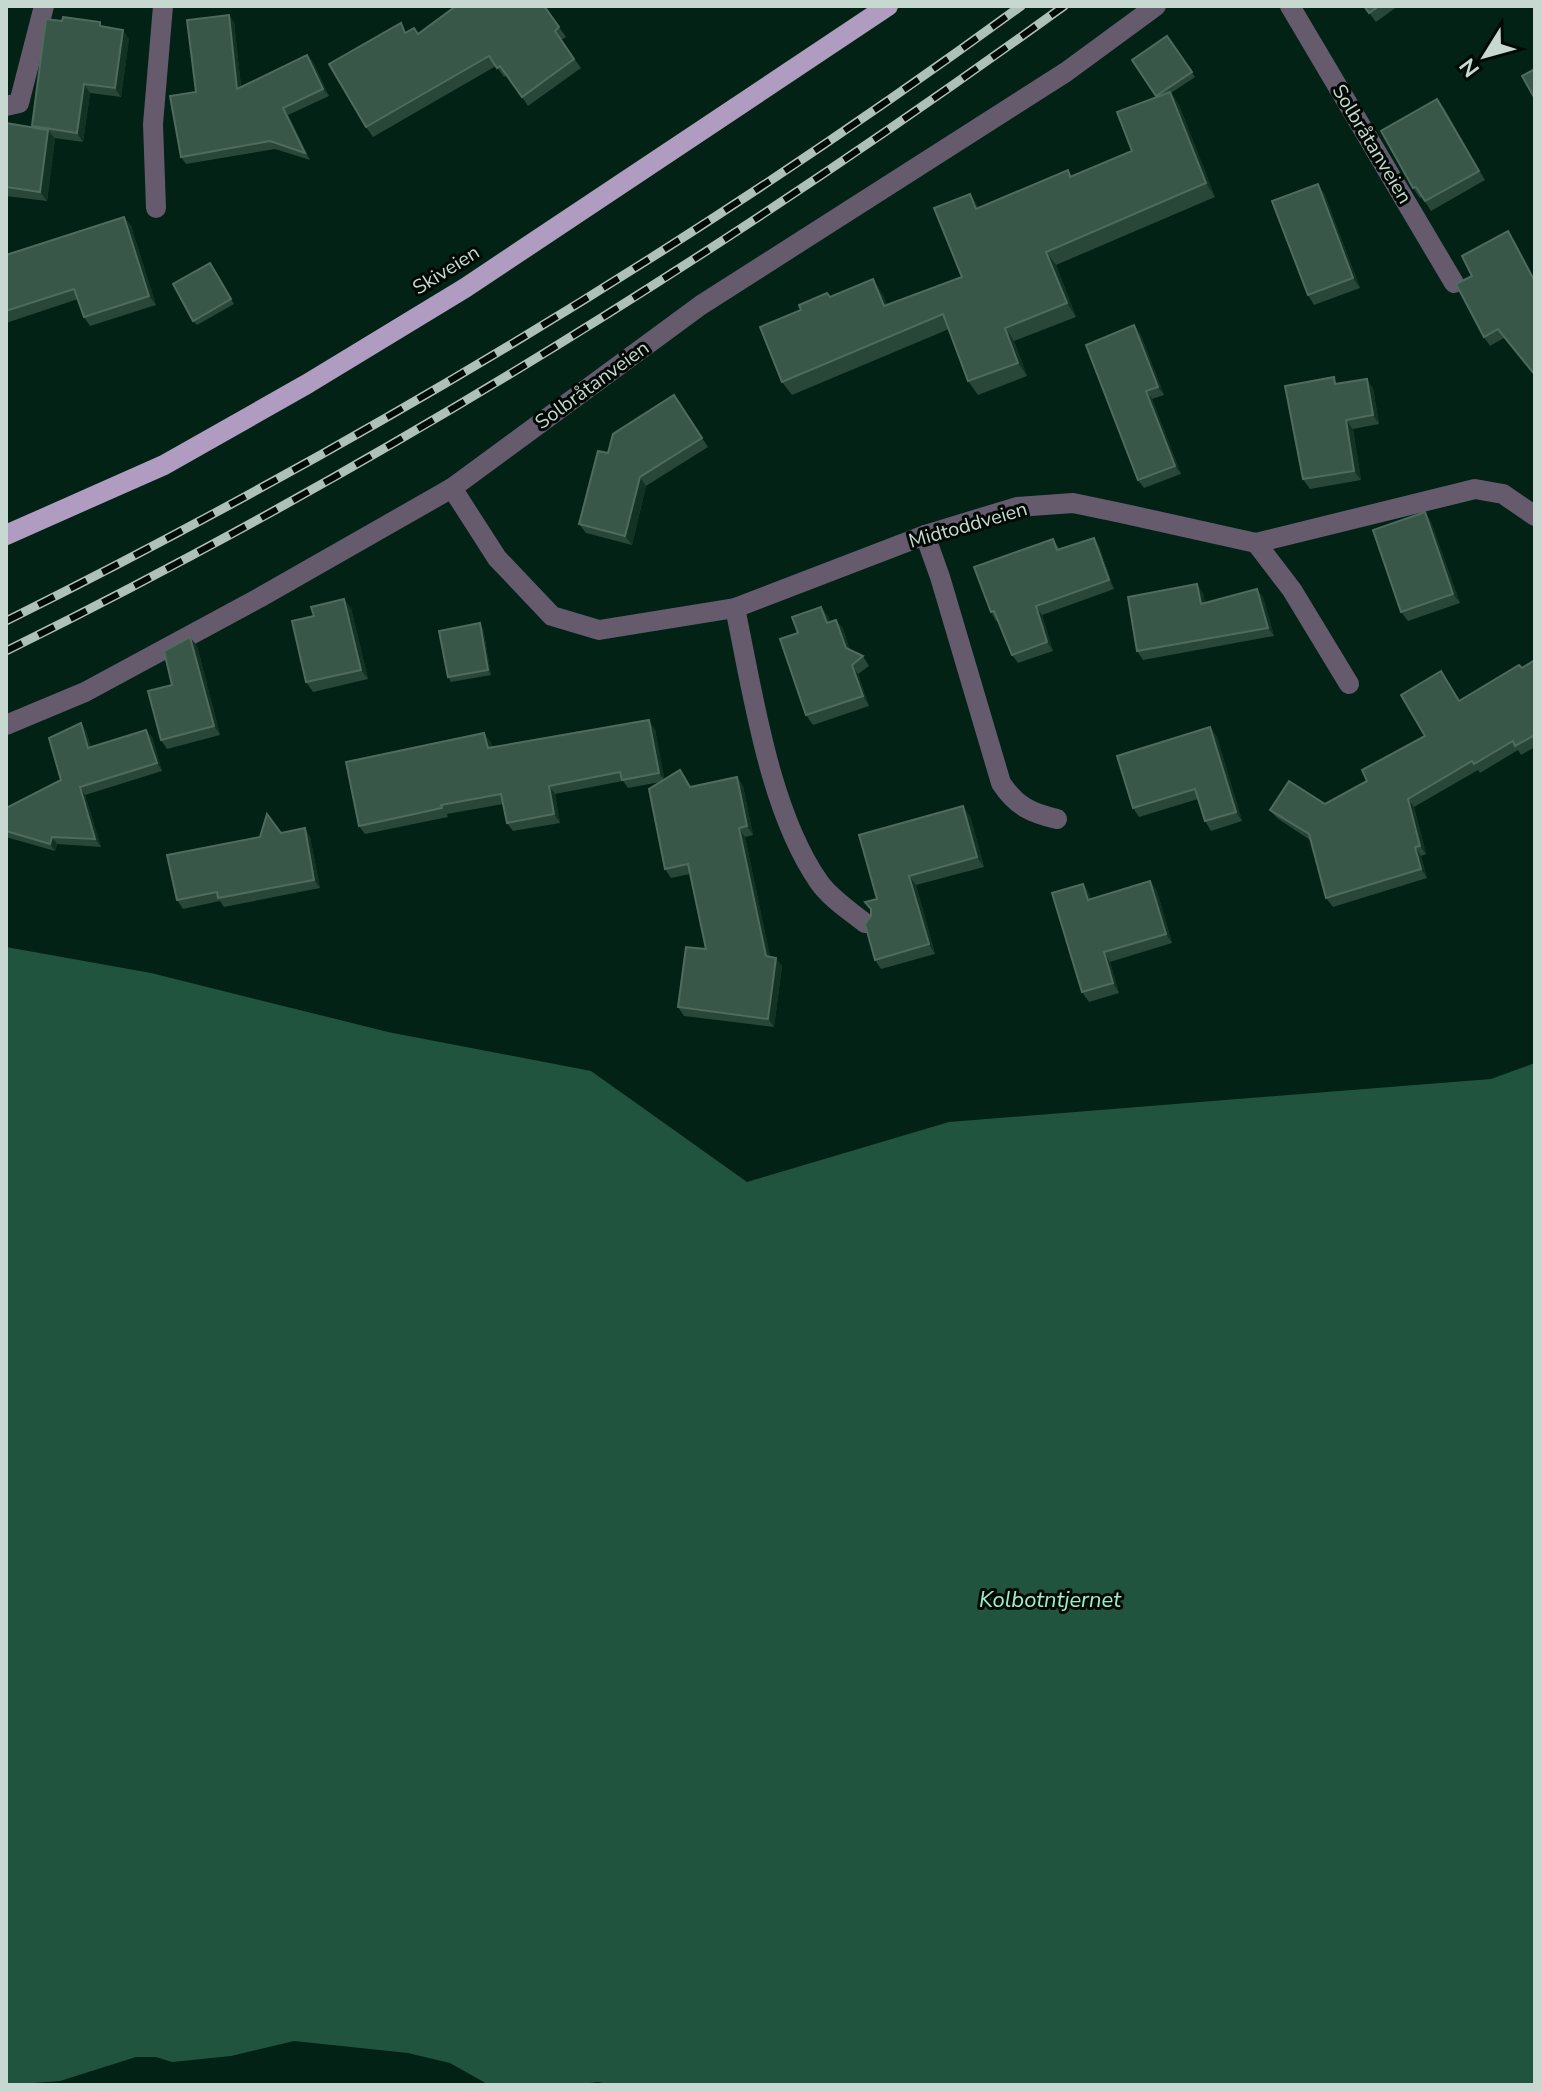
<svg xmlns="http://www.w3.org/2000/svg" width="1541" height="2091" font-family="'Nunito Sans',sans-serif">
	<rect width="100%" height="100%" fill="#022216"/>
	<path fill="#21543f" d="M6 947 151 973 388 1032 591 1071 747 1182 949 1122 1491 1079 1535 1063V2085H612L598 2082 573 2085H489L450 2063 408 2053 294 2041 231 2056 172 2062 156 2057H136L60 2081 6 2085Z"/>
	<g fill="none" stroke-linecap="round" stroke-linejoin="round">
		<g stroke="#655b6d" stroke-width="20">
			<path d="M1290 6 1454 283"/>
			<path d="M6 106 19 103 44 6"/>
			<path d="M156 208 153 124 163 6"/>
			<path d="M452 488 497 558 552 616 599 630 735 608 925 535 1017 507 1073 503 1121 513 1256 543 1292 590 1349 684"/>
			<path d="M925 535 940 577 1001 783C1016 806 1031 813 1057 819"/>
			<path d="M1256 543 1475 489 1503 494 1535 516"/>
			<path d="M735 608C753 693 769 810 819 882 830 898 850 911 865 923"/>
			<path d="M6 725 85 692 259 598 452 488 701 305 1066 72 1156 6"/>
		</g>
		<path stroke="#b09cc0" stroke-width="20" d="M6 535 164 465 307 384 465 288 888 6"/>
		<g stroke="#adc1b7" stroke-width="9">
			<g id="rail">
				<path d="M6 621C360 445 702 239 1021 6"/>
				<path d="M6 651C377 468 729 248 1064 6"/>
			</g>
		</g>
		<use href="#rail" stroke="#010905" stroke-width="6" stroke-dasharray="18" stroke-linecap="butt"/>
	</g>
	<g fill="#284739">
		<path d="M544 6 566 37 561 40 581 68 528 106 507 75 504 77 496 66 373 137 366 127 407 32 418 34Z"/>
		<path d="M1364 6H1398L1376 22Z"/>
		<path d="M234 22 241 87 307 55 313 62 329 96 288 115 310 160 275 149 186 164 181 157Z"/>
		<path d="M104 27 129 39 121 97 90 93 83 142 54 138 55 139 47 201 6 196V123L33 127Z"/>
		<path d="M1167 36 1195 77 1171 93 1179 105 1215 197 1056 265 1076 317 1014 341 1027 376 978 395 968 381 949 329 792 395 782 382 830 297 882 293 887 305 962 277 980 208 1068 170 1072 176 1132 151 1157 97Z"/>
		<path d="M1444 108 1485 180 1431 211 1422 197 1420 198 1413 188Z"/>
		<path d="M1324 193 1360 288 1314 305 1308 295Z"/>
		<path d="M124 217 131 226 156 305 90 326 84 317 78 299 6 323V255Z"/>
		<path d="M1514 240 1535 280V376L1504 338 1490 346 1484 337 1472 276Z"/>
		<path d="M213 268 234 304 197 325 193 321Z"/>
		<path d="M1140 333 1164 395 1152 399 1181 474 1144 488 1138 480Z"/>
		<path d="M1339 384 1373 388 1379 424 1353 429 1361 480 1310 489 1303 479Z"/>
		<path d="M674 395 708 447 646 486 632 545 586 533 579 524 608 453Z"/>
		<path d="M1425 512 1431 522 1460 603 1408 621 1401 612Z"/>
		<path d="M1094 538 1099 546 1114 589 1042 615 1053 651 1018 663 1012 655 998 620 996 621 991 612 1053 539 1060 550Z"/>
		<path d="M1203 593 1205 603 1263 597 1274 636 1143 660 1137 651Z"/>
		<path d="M351 608 368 679 313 692 306 682Z"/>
		<path d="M828 616 830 622 836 620 843 629 850 650 863 656 869 666 858 674 869 706 813 725 806 715 798 633Z"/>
		<path d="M483 628 491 675 451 682 448 677Z"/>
		<path d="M197 646 220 735 167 749 161 740 172 685Z"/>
		<path d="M1535 660V747L1521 755 1518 750 1480 773 1478 770 1414 807 1426 854 1421 856 1427 878 1333 907 1326 898 1310 840 1277 818 1270 810 1325 804 1367 781 1425 736 1447 680 1460 701Z"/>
		<path d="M81 723 86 731 91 747 146 730 152 737 162 771 85 795 101 847 57 844 55 851 6 837V808L61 780Z"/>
		<path d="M1210 727 1217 737 1242 821 1211 831 1205 821 1198 799 1139 817 1133 808Z"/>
		<path d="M655 729 664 780 690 787 737 777 743 786 753 835 745 837 770 957 782 966 774 1027 684 1016 678 1007 706 949 690 874 671 878 665 869 660 782 628 788 623 781 555 794 560 823 513 831 507 823 503 804 447 814 448 817 365 834 359 826 490 741 492 747Z"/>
		<path d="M970 816 984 867 916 885 935 954 881 969 875 960 871 916 877 899Z"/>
		<path d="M281 833 310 837 320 888 224 907 220 901 183 909 177 900Z"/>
		<path d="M1150 881 1157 891 1172 943 1110 962 1119 993 1089 1002 1082 992 1083 884 1089 893 1091 899Z"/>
	</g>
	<g fill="#123224">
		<path d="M229 15 234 22 242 96 237 89Z"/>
		<path d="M123 30 129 39 121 97 115 88Z"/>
		<path d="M307 55 313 62 329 96 323 89Z"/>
		<path d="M84 84 90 93 83 142 77 133Z"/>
		<path d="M1170 92 1179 105 1215 197 1206 183Z"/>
		<path d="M1437 99 1444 108 1485 180 1479 171Z"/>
		<path d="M283 108 288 115 310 160 305 153Z"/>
		<path d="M48 130 55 139 47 201 40 192Z"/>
		<path d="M1318 184 1324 193 1360 288 1353 278Z"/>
		<path d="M970 194 979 207 986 223 976 209Z"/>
		<path d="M124 217 131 226 156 305 149 296Z"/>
		<path d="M1046 252 1056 265 1076 317 1067 303Z"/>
		<path d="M873 279 882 293 893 320 884 306Z"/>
		<path d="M1134 325 1140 333 1164 395 1158 387Z"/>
		<path d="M1005 328 1014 341 1027 376 1018 363Z"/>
		<path d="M1367 379 1373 388 1379 424 1373 415Z"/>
		<path d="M1146 391 1152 399 1181 474 1175 466Z"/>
		<path d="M1346 420 1353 429 1361 480 1354 471Z"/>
		<path d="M640 477 646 486 632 545 625 536Z"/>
		<path d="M1425 512 1431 522 1460 603 1453 594Z"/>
		<path d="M1094 538 1099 546 1114 589 1109 580Z"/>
		<path d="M1197 584 1203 593 1207 613 1201 604Z"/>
		<path d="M1257 589 1263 597 1274 636 1268 628Z"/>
		<path d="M344 599 351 608 368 679 361 670Z"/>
		<path d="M1036 606 1042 615 1053 651 1047 642Z"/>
		<path d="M821 607 828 616 834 633 827 623Z"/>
		<path d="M836 620 843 629 852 657 846 648Z"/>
		<path d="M480 623 483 628 491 675 488 670Z"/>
		<path d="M190 637 197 646 220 735 214 726Z"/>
		<path d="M852 665 858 674 869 706 863 696Z"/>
		<path d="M649 720 655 729 665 781 659 773Z"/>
		<path d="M81 723 86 731 93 755 88 748Z"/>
		<path d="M1210 727 1217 737 1242 821 1236 812Z"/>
		<path d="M146 730 152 737 162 771 157 763Z"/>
		<path d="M484 733 490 741 494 756 488 748Z"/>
		<path d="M737 777 743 786 753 835 747 826Z"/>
		<path d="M549 786 555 794 560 823 554 814Z"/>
		<path d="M80 787 85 795 101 847 95 839Z"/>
		<path d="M1408 799 1414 807 1426 854 1420 846Z"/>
		<path d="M963 806 970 816 984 867 977 857Z"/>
		<path d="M305 828 310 837 320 888 314 880Z"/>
		<path d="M739 828 745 837 772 965 766 956Z"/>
		<path d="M52 837 57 844 55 851 50 844Z"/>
		<path d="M1415 847 1421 856 1427 878 1421 869Z"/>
		<path d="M909 876 916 885 935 954 929 944Z"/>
		<path d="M1150 881 1157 891 1172 943 1166 934Z"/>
		<path d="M1083 884 1089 893 1094 909 1088 900Z"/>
		<path d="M1104 952 1110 962 1119 993 1113 983Z"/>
		<path d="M776 958 782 966 774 1027 768 1019Z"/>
	</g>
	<g fill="#395749" stroke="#4f6b5e" stroke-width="2">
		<path d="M456 6H544L559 27 555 31 574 59 522 97 500 66 497 68 489 56 366 127 329 64 401 23 405 33 414 28 418 34Z"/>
		<path d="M1364 6H1379L1369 13Z"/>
		<path d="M229 15 237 89 307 55 323 89 283 108 305 153 270 141 181 157 170 96 196 92 187 20Z"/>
		<path d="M63 17 100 22V26L123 30 115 88 84 84 77 133 32 126 46 19 62 21Z"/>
		<path d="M1167 36 1192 72 1156 96 1132 60Z"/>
		<path d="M1535 69V99L1522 76Z"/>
		<path d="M1170 92 1206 183 1046 252 1067 303 1005 328 1018 363 968 381 943 314 782 382 760 327 801 310 799 305 827 293 830 297 873 279 884 306 962 277 934 208 970 194 976 209 1068 170 1070 177 1132 151 1117 112Z"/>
		<path d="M1437 99 1479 171 1425 201 1416 187 1413 188 1381 131Z"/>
		<path d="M6 123 48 130 40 192 6 187Z"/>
		<path d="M1318 184 1353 278 1308 295 1272 201Z"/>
		<path d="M124 217 149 296 84 317 74 289 6 311V255Z"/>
		<path d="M1508 231 1535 282V375L1498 329 1484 337 1456 284 1472 276 1462 256Z"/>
		<path d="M210 263 231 299 193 321 173 284Z"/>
		<path d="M1134 325 1158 387 1146 391 1175 466 1138 480 1086 345Z"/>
		<path d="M1334 377 1335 384 1367 379 1373 415 1346 420 1354 471 1303 479 1285 386Z"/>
		<path d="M674 395 702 438 640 477 625 536 579 524 598 451 608 453 613 434Z"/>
		<path d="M1425 512 1453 594 1401 612 1373 530Z"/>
		<path d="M1094 538 1109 580 1036 606 1047 642 1012 655 994 611 991 612 974 567 1053 539 1057 550Z"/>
		<path d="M1197 584 1201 604 1257 589 1268 628 1137 651 1128 597Z"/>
		<path d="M344 599 361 670 306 682 292 621 314 616 311 607Z"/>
		<path d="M821 607 827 623 836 620 846 648 863 656 852 665 863 696 806 715 780 639 798 633 792 617Z"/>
		<path d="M480 623 488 670 448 677 439 631Z"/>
		<path d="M190 637 214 726 161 740 148 691 172 685 164 651Z"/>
		<path d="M1535 660V735L1515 746 1513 741 1474 764 1472 761 1408 799 1420 846 1415 847 1421 869 1326 898 1309 834 1270 810 1289 781 1325 804 1367 781 1362 770 1425 736 1401 695 1441 671 1459 701 1519 665 1522 668Z"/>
		<path d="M649 720 659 773 622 780 620 772 549 786 554 814 507 823 501 794 441 805 442 808 359 826 346 762 484 733 488 748Z"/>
		<path d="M81 723 88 748 146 730 157 763 80 787 95 839 52 837 50 844 6 831V808L61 780 49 738Z"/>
		<path d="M1210 727 1236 812 1205 821 1195 789 1133 808 1117 756Z"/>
		<path d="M680 770 690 787 737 777 747 826 739 828 766 956 776 958 768 1019 678 1007 686 947 706 949 688 864 665 869 649 789Z"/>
		<path d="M963 806 977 857 909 876 929 944 875 960 865 924 871 916V909L865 902 877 899 859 835Z"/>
		<path d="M267 814 281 833 305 828 314 880 218 898 217 892 177 900 167 855 260 837Z"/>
		<path d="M1150 881 1166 934 1104 952 1113 983 1082 992 1052 893 1083 884 1088 900Z"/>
	</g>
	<g text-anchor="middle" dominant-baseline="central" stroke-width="6" stroke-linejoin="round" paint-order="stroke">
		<g font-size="20" fill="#c6d8cf" stroke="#010905">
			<text transform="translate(1372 144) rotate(59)">Solbråtanveien</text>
			<text transform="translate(446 270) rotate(-32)">Skiveien</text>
			<text transform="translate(592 385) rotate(-36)">Solbråtanveien</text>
			<text transform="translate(968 525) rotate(-16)">Midtoddveien</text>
		</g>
		<g font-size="22" font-style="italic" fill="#9eefc9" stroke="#010905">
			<text x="1050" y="1600">Kolbotntjernet</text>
		</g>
	</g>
	<rect width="1541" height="2091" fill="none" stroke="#c6d8cf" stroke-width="16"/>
	<g transform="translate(1485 56) rotate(233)" stroke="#010905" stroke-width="6" paint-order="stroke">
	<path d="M0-6L14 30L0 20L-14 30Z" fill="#c6d8cf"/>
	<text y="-12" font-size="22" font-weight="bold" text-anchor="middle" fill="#c6d8cf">N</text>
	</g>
</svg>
